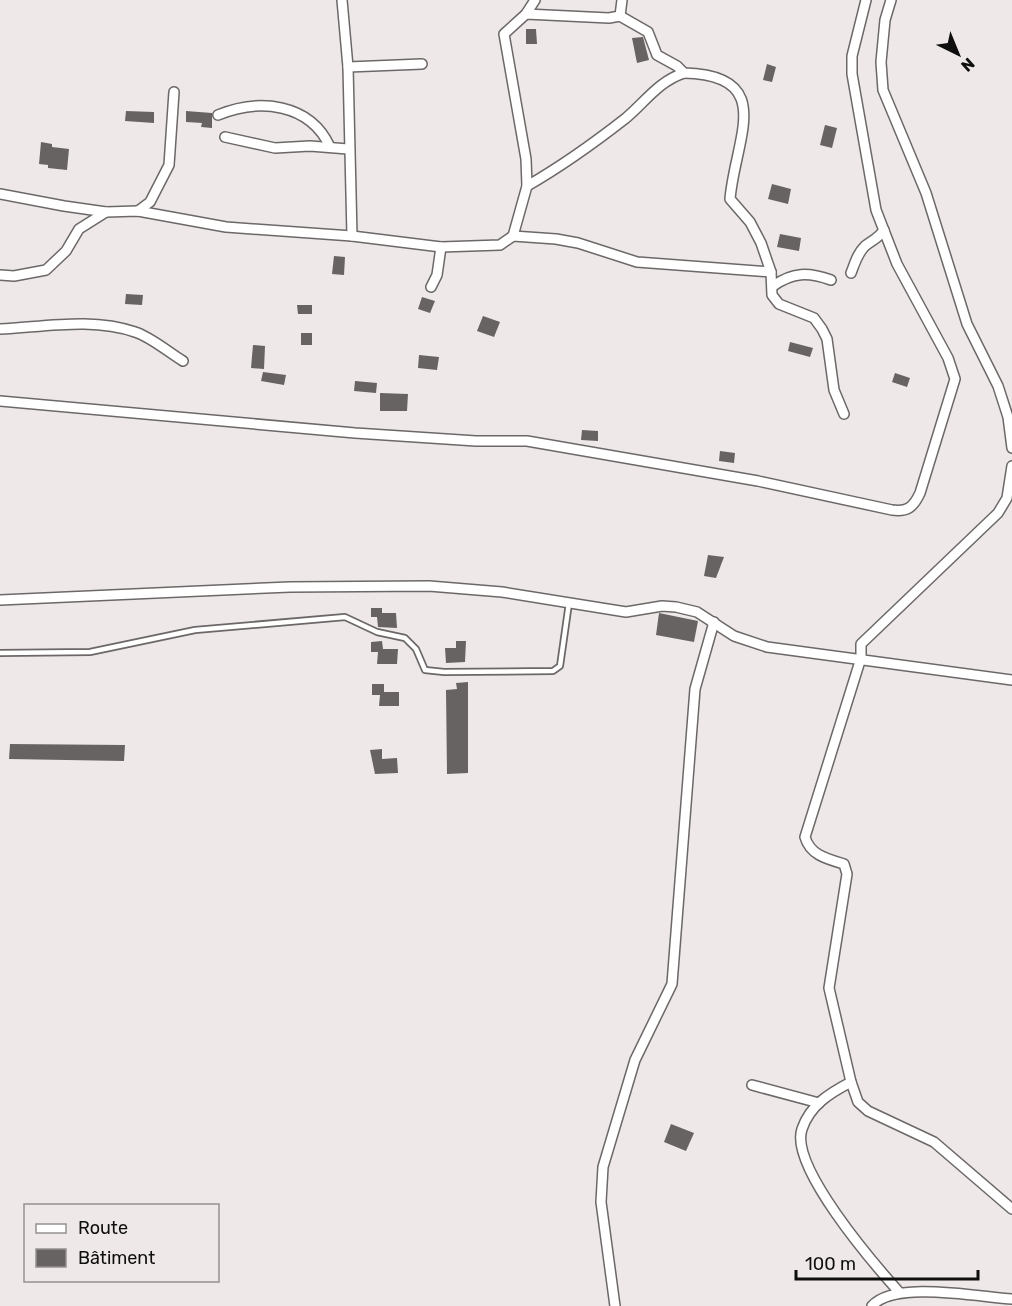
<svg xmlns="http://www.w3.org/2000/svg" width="1012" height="1306" font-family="Rubik,sans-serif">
	<rect width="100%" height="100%" fill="#eee9e8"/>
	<g fill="#686363">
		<path d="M526 29H536L537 44H526Z"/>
		<path d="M643 37 649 60 637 63 632 38Z"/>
		<path d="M767 64 776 67 772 82 763 80Z"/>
		<path d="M126 111 154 112V123L125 121Z"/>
		<path d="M186 111 212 113V128L201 127 202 123 186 122Z"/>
		<path d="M825 125 837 128 832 148 820 145Z"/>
		<path d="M41 142 52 144V147L69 149 67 170 48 168V165L39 164Z"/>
		<path d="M772 184 791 189 788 204 768 199Z"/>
		<path d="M780 234 801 238 799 251 777 247Z"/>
		<path d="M334 256 345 257 344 275 332 274Z"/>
		<path d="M126 294 143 295 142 305 125 304Z"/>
		<path d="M422 297 435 301 430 313 418 309Z"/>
		<path d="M297 305H312V314H298Z"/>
		<path d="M483 316 500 322 494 337 477 331Z"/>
		<rect x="301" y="333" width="11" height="12"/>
		<path d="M790 342 813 348 810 357 788 351Z"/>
		<path d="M253 345 265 346 264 369 251 368Z"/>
		<path d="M419 355 439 357 437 370 418 368Z"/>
		<path d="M263 372 286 375 284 385 261 381Z"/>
		<path d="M895 373 910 378 907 387 892 382Z"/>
		<path d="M355 381 377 383 376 393 354 391Z"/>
		<path d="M380 393 408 394 407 411H380Z"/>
		<path d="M582 430 598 431V441L581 440Z"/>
		<path d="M720 451 735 453 734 463 719 461Z"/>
		<path d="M708 555 724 557 716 578 704 576Z"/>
		<path d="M371 608H382V613H396L397 628 378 627 377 617H371Z"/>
		<path d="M659 613 698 621 694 642 656 635Z"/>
		<path d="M382 641 383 649H398L397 664H377L378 652H371V642Z"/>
		<path d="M456 641H466L465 662 446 663 445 648H456Z"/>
		<path d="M468 682V773L447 774 446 690 457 689 456 683Z"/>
		<path d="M372 684H384V692H399V706H379L380 695H372Z"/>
		<path d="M10 744 125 745 124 761 9 759Z"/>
		<path d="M382 749V759L397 758 398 773 375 774 370 750Z"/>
		<path d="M671 1124 694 1133 686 1151 664 1142Z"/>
	</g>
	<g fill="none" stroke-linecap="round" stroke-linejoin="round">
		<g stroke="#6c6867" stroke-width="8">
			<path id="lane" d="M0 653 90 652 195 630 345 617 377 632 405 638 416 649 425 670 444 672 553 671 560 666 569 603"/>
		</g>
		<g stroke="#6c6867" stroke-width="12">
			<g id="street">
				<path d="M342 0 348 67 352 236"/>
				<path d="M891 0 885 20 881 62 883 90 926 193 967 324 998 386 1008 417 1012 448"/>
				<path d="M526 14 535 0"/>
				<path d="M620 16 622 0"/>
				<path d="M348 67 422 64"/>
				<path d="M218 115C259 98 310 103 330 147"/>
				<path d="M225 137 275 148 310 146 348 149"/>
				<path d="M527 186C562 166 594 143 626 118 645 102 659 81 684 73"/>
				<path d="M0 194 64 206 106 212 138 211 226 227 352 236 441 247 500 245 513 236 556 239 578 243 637 262 771 272"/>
				<path d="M138 211 150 202 169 165 174 92"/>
				<path d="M513 236 527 186 526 159 504 34 526 14 609 18 620 16 648 32 657 55 677 66 684 73C777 75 735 139 730 199L750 222 761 243 771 272 772 295 779 304 814 318 822 329 827 339 834 390 844 414"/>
				<path d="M851 273C855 263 857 254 865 246 872 240 878 239 884 230"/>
				<path d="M0 275 14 276 46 270 66 251 79 229 106 212"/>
				<path d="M773 286C793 272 808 272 831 280"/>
				<path d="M431 287 437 275 441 247"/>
				<path d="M0 329C43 327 93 317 135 332 151 337 168 352 183 361"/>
				<path d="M0 401 355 433 476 441H527L758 481 892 510C907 512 913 508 920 493L955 379 948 358 897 264 876 210 852 74V56L866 0"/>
				<path d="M1012 466 1007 498 998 513 861 644V658L805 837C810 855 827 859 844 864L847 874 829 988 851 1082 858 1102 868 1111 934 1142 1012 1209"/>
				<path d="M0 600 290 587 429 586 502 592 626 612 662 606 676 607 697 612 734 636 767 647 1012 680"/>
				<path d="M851 1082C830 1093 810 1105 802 1129 789 1166 874 1264 899 1292"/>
				<path d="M752 1085 819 1103"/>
				<path d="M615 1306 601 1202 603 1167 635 1060 672 984 695 689 714 622"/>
				<path d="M872 1306C894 1280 979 1297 1012 1299"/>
			</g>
		</g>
		<use href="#lane" stroke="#fff" stroke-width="4.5"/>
		<use href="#street" stroke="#fff" stroke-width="9"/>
	</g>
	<rect x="24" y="1204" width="195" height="78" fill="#eee9e8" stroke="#959191" stroke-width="1.5"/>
	<rect x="36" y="1224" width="30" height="9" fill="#ffffff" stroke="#959191" stroke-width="1.5"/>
	<text x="78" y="1234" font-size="18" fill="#0f0e0e">Route</text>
	<rect x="36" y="1249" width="30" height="18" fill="#686363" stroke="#959191" stroke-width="1.5"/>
	<text x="78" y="1264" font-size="18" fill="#0f0e0e">Bâtiment</text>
	<g transform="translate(958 54) rotate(137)" stroke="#eee9e8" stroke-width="4.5" paint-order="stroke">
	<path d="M0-4.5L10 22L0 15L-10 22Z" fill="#0f0e0e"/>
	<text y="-9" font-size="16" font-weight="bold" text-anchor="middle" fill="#0f0e0e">N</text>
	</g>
	<path d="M796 1270v9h182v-9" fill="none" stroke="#0f0e0e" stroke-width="3"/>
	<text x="805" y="1270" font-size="18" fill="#0f0e0e" stroke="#eee9e8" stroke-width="4.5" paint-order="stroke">100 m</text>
</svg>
